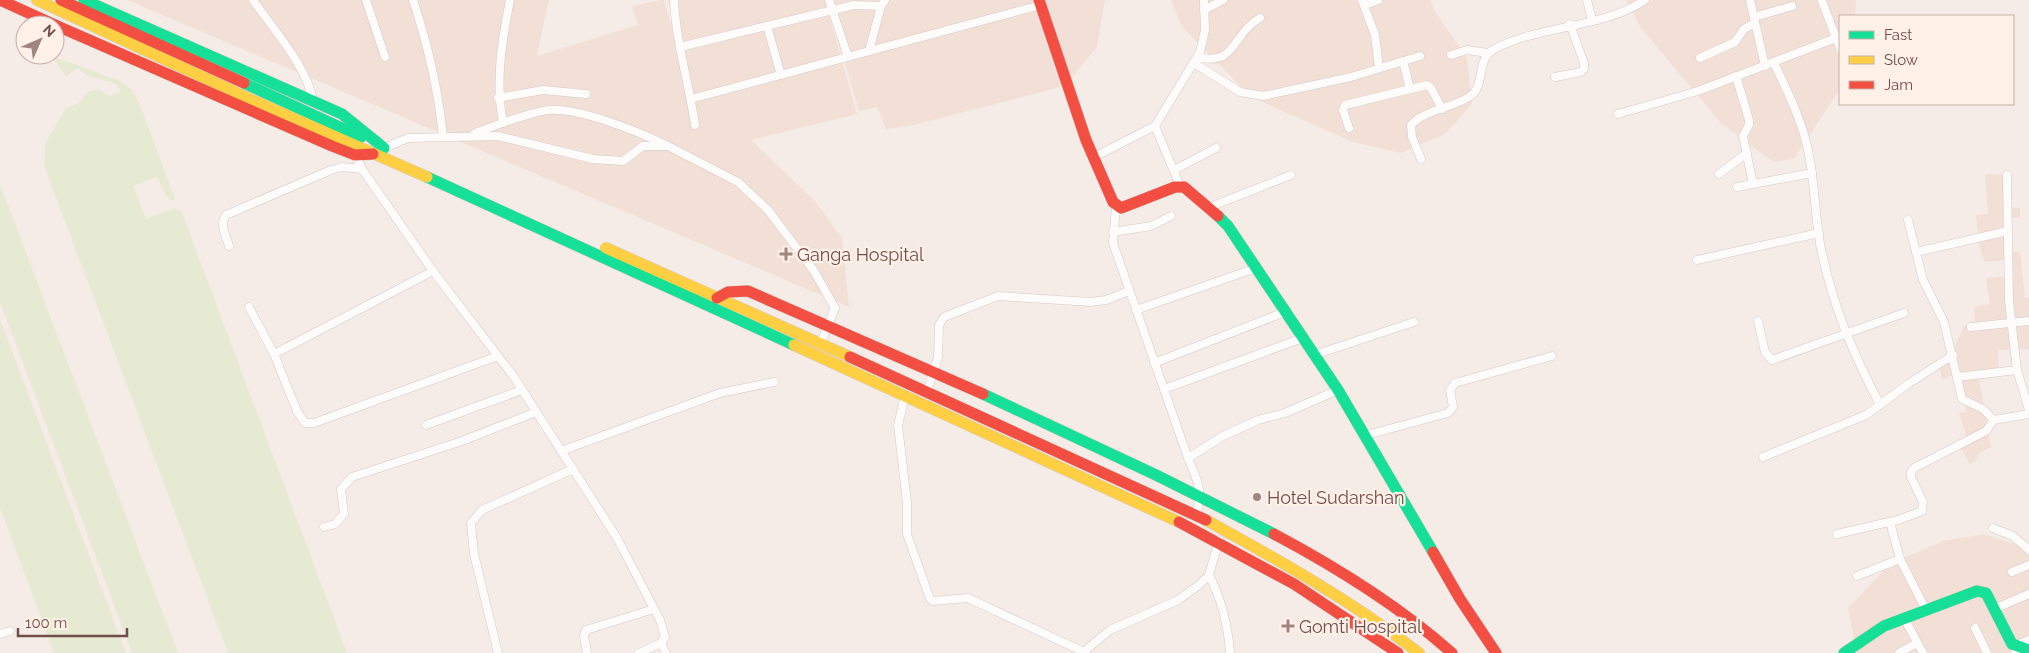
<svg xmlns="http://www.w3.org/2000/svg" width="2029" height="653" font-family="Raleway,sans-serif">
	<rect width="100%" height="100%" fill="#f6ece7"/>
	<g fill="#f2e0d7">
		<path d="M127 0H549L537 56 638 25 632 6 660 0H664L678 49 829 15 857 114 751 140 816 202 842 238 849 307Z"/>
		<path d="M668 0H1105L1097 47 1065 86 910 126 886 129 877 107 859 111 829 9 681 45Z"/>
		<path d="M1171 0H1431L1434 10 1467 58 1472 104 1445 134 1401 153 1353 142 1251 97 1182 27Z"/>
		<path d="M1626 0H1856L1855 16H1840V89L1794 159 1773 162 1720 122 1641 28Z"/>
		<path d="M1985 174 2009 175 2008 207 2020 208V218H2009V251L2020 252 2025 298 2029 297V349L1998 350 1999 371 1978 373 1991 447 1976 455 1977 460 1970 464 1959 445 1967 439 1959 413 1966 412 1964 392 1959 375 1950 376 1942 380 1940 368 1954 347 1965 325 1975 322 1974 307 1990 304 1986 278 2010 276V260L1985 262 1979 246 1976 215 1988 214Z"/>
		<path d="M1984 534 2029 549V653H1857L1848 608 1890 564 1943 541Z"/>
	</g>
	<g fill="#e7ead2">
		<path d="M55 57 120 81 132 90 139 102 175 198 172 201 166 196 157 177 133 186 146 219 175 208 182 213 347 653H228L44 166 45 144 65 109 80 102 89 91 99 90 110 96 121 91C114 78 100 82 89 76 83 74 82 69 76 69L66 77 54 59Z"/>
		<path d="M0 184 178 653H132L0 302Z"/>
		<path d="M0 319 126 653H54L0 508Z"/>
	</g>
	<g fill="none" stroke-linecap="round" stroke-linejoin="round">
		<g stroke="#d4c8c5" stroke-width="9">
			<g id="street">
				<path d="M253 0C273 29 307 66 313 101"/>
				<path d="M366 0 385 57"/>
				<path d="M413 0C428 45 438 89 443 136"/>
				<path d="M674 0C676 43 689 83 695 125"/>
				<path d="M829 0 848 57"/>
				<path d="M1362 0 1375 35 1379 68"/>
				<path d="M1587 0 1592 20"/>
				<path d="M1750 0 1765 66"/>
				<path d="M1822 1 1840 48"/>
				<path d="M1365 5 1378 0"/>
				<path d="M1204 10 1223 0"/>
				<path d="M1754 17 1792 6"/>
				<path d="M767 26 781 75"/>
				<path d="M680 47 854 5 881 6"/>
				<path d="M869 51 881 6 885 0"/>
				<path d="M1451 55 1467 50 1488 53"/>
				<path d="M1197 57C1237 67 1232 33 1260 18"/>
				<path d="M1700 58 1735 42 1744 29 1755 23"/>
				<path d="M1403 61 1410 89"/>
				<path d="M1194 63 1240 92 1263 96 1351 77 1420 56"/>
				<path d="M1774 63C1788 92 1803 123 1809 155 1815 186 1815 218 1821 249 1834 309 1852 351 1880 405"/>
				<path d="M1736 76 1749 120V125L1743 136 1753 184"/>
				<path d="M1555 77 1581 72 1584 69V63L1570 24"/>
				<path d="M498 98 543 90 586 94"/>
				<path d="M691 99 1041 5"/>
				<path d="M1618 114 1698 91 1836 38"/>
				<path d="M503 123C495 82 502 40 510 0"/>
				<path d="M1155 126 1180 186"/>
				<path d="M1349 128 1343 110 1345 105 1427 85 1431 88 1442 109"/>
				<path d="M475 133C498 125 523 114 548 110 579 107 639 132 666 145"/>
				<path d="M384 148 408 138 498 136 593 159 623 161 643 146H668L738 182 768 210 814 271 835 308 820 345"/>
				<path d="M355 155 362 169 433 271 514 377 617 538 660 620 665 637 661 643 639 653"/>
				<path d="M1094 157 1155 126 1200 52 1205 30 1204 0"/>
				<path d="M1421 159 1412 137 1411 125C1424 110 1452 108 1469 97 1487 85 1475 60 1494 49 1540 25 1604 28 1645 0"/>
				<path d="M1174 170 1216 148"/>
				<path d="M1719 174 1747 153"/>
				<path d="M2007 175 2009 301 2017 370 2029 410"/>
				<path d="M1737 187 1812 173"/>
				<path d="M1116 206 1113 243 1188 458C1198 482 1203 489 1196 515"/>
				<path d="M1210 207 1291 175"/>
				<path d="M1908 220 1923 280 1944 322 1962 399 1983 409 1994 420"/>
				<path d="M1113 232 1151 226 1171 216"/>
				<path d="M229 246C226 235 219 225 226 215L331 170 342 167 362 169"/>
				<path d="M1916 252 2008 231"/>
				<path d="M1697 260 1819 233"/>
				<path d="M249 307 274 354 297 411 305 423H314L498 356"/>
				<path d="M1136 310 1256 268"/>
				<path d="M1758 321 1765 352 1772 360 1904 313"/>
				<path d="M1971 327 2029 321"/>
				<path d="M274 354 433 271"/>
				<path d="M1314 355 1414 322"/>
				<path d="M1154 363 1285 312"/>
				<path d="M1957 377 2017 370"/>
				<path d="M1164 389 1303 338"/>
				<path d="M927 392 938 357 939 325 944 317 998 296 1091 302 1106 300 1129 291"/>
				<path d="M905 396 898 425 907 503V534L930 599 933 601 968 598 1086 653"/>
				<path d="M426 425 522 390"/>
				<path d="M1363 436 1448 413 1453 407 1450 390 1455 383 1552 356"/>
				<path d="M561 451 720 393 774 382"/>
				<path d="M1763 457 1866 415 1908 384 1953 355"/>
				<path d="M1188 458 1223 436 1258 420 1285 413 1338 390"/>
				<path d="M1890 522 1900 559 1926 610"/>
				<path d="M324 527 335 524 344 514 341 489 352 477 462 441 536 412"/>
				<path d="M1993 528 2013 536 2029 550"/>
				<path d="M1837 534 1898 520 1922 511 1923 502 1911 477V472L1914 468 1986 431 1994 420 2029 414"/>
				<path d="M2012 572 2029 565"/>
				<path d="M1209 575C1222 600 1228 625 1230 653"/>
				<path d="M1857 576 1900 559"/>
				<path d="M1994 609 2029 594"/>
				<path d="M1904 618 1923 653"/>
				<path d="M1975 628 1987 653"/>
				<path d="M0 634 10 631"/>
				<path d="M661 643 666 653"/>
				<path d="M498 653 474 554 471 523 482 510 573 469"/>
				<path d="M587 653 584 636 586 630 654 609"/>
				<path d="M1082 653 1110 630 1178 600 1199 585 1209 575 1219 540"/>
				<path d="M1899 653 1917 643"/>
				<path d="M2015 653 2022 643 2029 640"/>
			</g>
		</g>
		<g stroke="#d6c9c5" stroke-width="12">
			<g id="fast">
				<path d="M84 0 342 114 384 148"/>
				<path d="M244 83 361 137"/>
				<path d="M427 177 794 345"/>
				<path d="M1218 216 1228 226 1338 390 1433 552"/>
				<path d="M983 394 1156 475 1274 534"/>
				<path d="M1844 653 1884 626 1977 591 1986 593 2012 644 2029 650"/>
			</g>
		</g>
		<g stroke="#d6c9c5" stroke-width="12">
			<g id="slow">
				<path d="M37 0 250 99 427 177"/>
				<path d="M606 248 850 357"/>
				<path d="M794 345 1179 522"/>
				<path d="M1206 520C1280 561 1352 601 1419 653"/>
			</g>
		</g>
		<g stroke="#d6c9c5" stroke-width="12">
			<g id="jam">
				<path d="M0 0 55 25"/>
				<path d="M61 0 244 83"/>
				<path d="M1039 0 1086 140 1113 202 1121 208 1175 187H1184L1218 216"/>
				<path d="M55 25 332 146 355 155 373 154"/>
				<path d="M717 298 728 292 748 291 983 394"/>
				<path d="M850 357 1206 520"/>
				<path d="M1179 522 1294 584 1398 653"/>
				<path d="M1274 534C1338 568 1398 605 1452 653"/>
				<path d="M1433 552 1460 599 1496 653"/>
			</g>
		</g>
		<use href="#street" stroke="#fefcfb" stroke-width="8"/>
		<use href="#fast" stroke="#16e098" stroke-width="11"/>
		<use href="#slow" stroke="#ffcf43" stroke-width="11"/>
		<use href="#jam" stroke="#f24e42" stroke-width="11"/>
	</g>
	<g fill="#a18580" stroke="#fff0e8" stroke-width="2">
		<path d="M783.5 246.5h5v5h5v5h-5v5h-5v-5h-5v-5h5z"/>
		<circle cx="1257" cy="497" r="5"/>
		<path d="M1285.5 618.5h5v5h5v5h-5v5h-5v-5h-5v-5h5z"/>
	</g>
	<g text-anchor="middle" dominant-baseline="central" stroke-width="4.5" stroke-linejoin="round" paint-order="stroke">
		<g font-size="18" fill="#734d48" stroke="#fff0e8" text-anchor="start">
			<text x="797" y="254">Ganga Hospital</text>
			<text x="1267" y="497">Hotel Sudarshan</text>
			<text x="1299" y="626">Gomti Hospital</text>
		</g>
	</g>
	<rect x="1839" y="15" width="175" height="90" fill="#fff0e8" stroke="#c7afa8"/>
	<rect x="1849" y="31" width="25" height="8" fill="#16e098" stroke="#c7afa8"/>
	<text x="1884" y="40" font-size="15" fill="#734d48">Fast</text>
	<rect x="1849" y="56" width="25" height="8" fill="#ffcf43" stroke="#c7afa8"/>
	<text x="1884" y="65" font-size="15" fill="#734d48">Slow</text>
	<rect x="1849" y="81" width="25" height="8" fill="#f24e42" stroke="#c7afa8"/>
	<text x="1884" y="90" font-size="15" fill="#734d48">Jam</text>
	<g transform="translate(40 40) rotate(45)"><circle r="24" fill="#fff0e8" stroke="#c7afa8"/>
	<path d="M0-4L9 19L0 12L-9 19Z" fill="#a18580"/>
	<text y="-8" font-size="14" font-weight="bold" text-anchor="middle" fill="#734d48">N</text>
	</g>
	<path d="M18 628v8h109v-8" fill="none" stroke="#734d48" stroke-width="2.5"/>
	<text x="25" y="628" font-size="15" fill="#734d48" stroke="#fff0e8" stroke-width="4" paint-order="stroke">100 m</text>
</svg>
